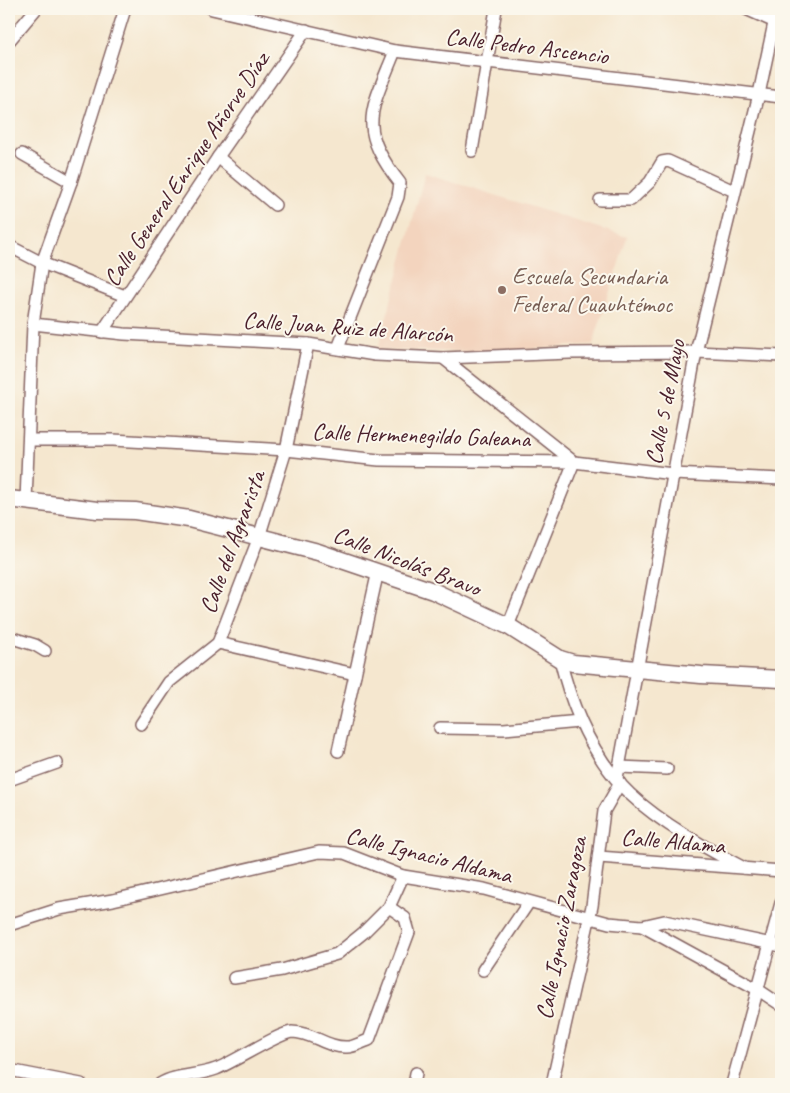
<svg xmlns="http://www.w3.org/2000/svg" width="790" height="1093" font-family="Caveat,sans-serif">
	<rect width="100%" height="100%" fill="#fbf7ec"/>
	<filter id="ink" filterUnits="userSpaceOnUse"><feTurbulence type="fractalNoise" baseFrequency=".02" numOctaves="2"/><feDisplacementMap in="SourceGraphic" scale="10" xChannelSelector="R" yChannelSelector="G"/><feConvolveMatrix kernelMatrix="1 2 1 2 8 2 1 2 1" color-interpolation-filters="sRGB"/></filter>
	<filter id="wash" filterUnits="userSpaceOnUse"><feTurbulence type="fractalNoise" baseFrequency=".0096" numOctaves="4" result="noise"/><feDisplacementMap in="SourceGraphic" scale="20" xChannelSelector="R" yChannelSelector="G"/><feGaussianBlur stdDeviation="1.12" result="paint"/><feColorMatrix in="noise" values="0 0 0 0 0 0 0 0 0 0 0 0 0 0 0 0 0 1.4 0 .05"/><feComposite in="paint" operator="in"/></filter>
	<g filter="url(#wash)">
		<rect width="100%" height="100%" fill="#f5e7cf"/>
		<path fill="#f3d4be" d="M425 173 627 237 593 344 495 352 378 350Z"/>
	</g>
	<g filter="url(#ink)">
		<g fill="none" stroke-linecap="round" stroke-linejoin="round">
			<g stroke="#866564" stroke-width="14">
				<g id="street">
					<path d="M212 9 395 51 781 97"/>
					<path d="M746 9 775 22"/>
					<path d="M9 41 36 9"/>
					<path d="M472 151 496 9"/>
					<path d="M22 154 71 182"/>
					<path d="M218 157 275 205"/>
					<path d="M600 200H631L650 182 662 162 668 161 734 191"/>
					<path d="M9 246 42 263 125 296"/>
					<path d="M33 324 124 334 308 344 375 355 443 358 570 353 696 352 781 356"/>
					<path d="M102 332 218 157 306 30"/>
					<path d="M338 348 398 197 400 183C356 127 371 111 395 51"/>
					<path d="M443 358 574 462 508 626"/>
					<path d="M29 440H113L286 450 379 460 574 462 673 474 781 479"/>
					<path d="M26 501 33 324 42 263 71 182 125 9"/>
					<path d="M9 637 35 645 45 651"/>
					<path d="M218 643 355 674"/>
					<path d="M560 659C571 705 589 749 621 785 650 817 705 848 744 868"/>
					<path d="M141 724 169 682 218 643 259 537 286 450 308 344"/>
					<path d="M440 728 504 729 580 722"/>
					<path d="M338 751 378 571"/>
					<path d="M619 767 667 769"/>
					<path d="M617 778 696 352 759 94 777 9"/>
					<path d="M9 780 57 763"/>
					<path d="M599 857 781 871"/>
					<path d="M9 925 59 909 113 900 319 852 344 853 403 876 484 889 609 923 642 926 664 921 781 946"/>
					<path d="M642 926 757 989 781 1005"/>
					<path d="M483 970 529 902"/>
					<path d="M234 978 282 970 337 954 363 933 389 907 403 876"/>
					<path d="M9 1070 81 1084"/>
					<path d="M160 1084C176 1074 198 1076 216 1069 232 1063 279 1033 292 1032 312 1032 327 1048 347 1047 354 1047 362 1042 369 1040L409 932 405 918 389 907"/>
					<path d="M414 1084 416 1073"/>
					<path d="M552 1084 592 906 604 811 620 783"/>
					<path d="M732 1084 781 903"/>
				</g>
			</g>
			<g stroke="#866564" stroke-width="19">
				<path id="secondary" d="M9 499 97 510 135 511 189 519 318 552 433 591 508 626 560 659 573 663 701 675 781 679"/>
			</g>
			<use href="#street" stroke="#fff" stroke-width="11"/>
			<use href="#secondary" stroke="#fff" stroke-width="16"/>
		</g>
	</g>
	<circle fill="#8d6e63" stroke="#fbf7ec" stroke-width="2" cx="502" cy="290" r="5"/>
	<g text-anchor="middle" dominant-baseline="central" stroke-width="4" stroke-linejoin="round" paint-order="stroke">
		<g font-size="24" fill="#4a1f2b" stroke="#fbf7ec">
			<text transform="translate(527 46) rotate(7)">Calle Pedro Ascencio</text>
			<text transform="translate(186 169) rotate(-56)">Calle General Enrique Añorve Díaz</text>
			<text transform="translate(348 327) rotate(4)">Calle Juan Ruiz de Alarcón</text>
			<text transform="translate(665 402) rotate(-79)">Calle 5 de Mayo</text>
			<text transform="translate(421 435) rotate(2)">Calle Hermenegildo Galeana</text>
			<text transform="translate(232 542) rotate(-70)">Calle del Agrarista</text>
			<text transform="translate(407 561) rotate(21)">Calle Nicolás Bravo</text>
			<text transform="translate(673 841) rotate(5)">Calle Aldama</text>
			<text transform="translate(429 855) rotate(14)">Calle Ignacio Aldama</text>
			<text transform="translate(561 928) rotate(-79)">Calle Ignacio Zaragoza</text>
		</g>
		<g font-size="24" fill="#785e54" stroke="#fbf7ec" text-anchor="start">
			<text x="512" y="276">Escuela Secundaria<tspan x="512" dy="28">Federal Cuauhtémoc</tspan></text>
		</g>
	</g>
	<rect width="790" height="1093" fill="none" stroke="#fbf7ec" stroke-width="30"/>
</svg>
